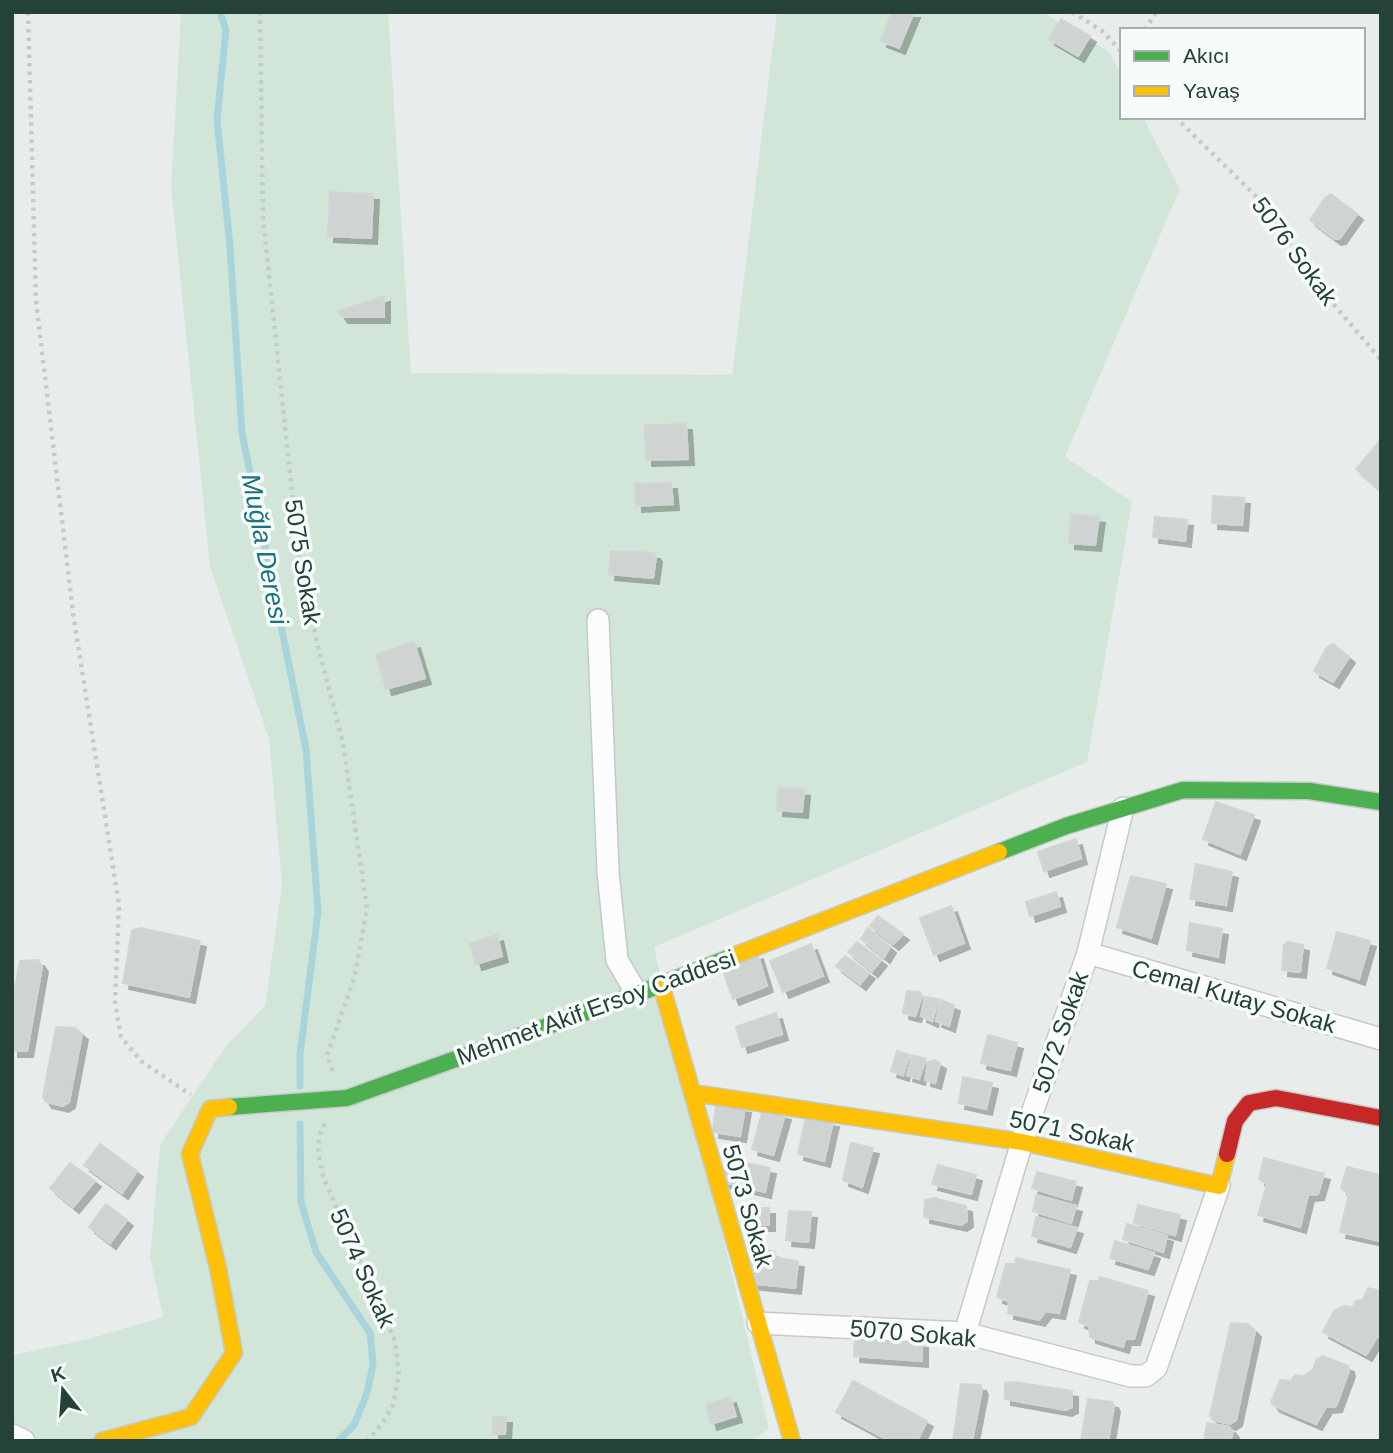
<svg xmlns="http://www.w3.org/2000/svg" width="1393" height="1453" font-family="Arial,sans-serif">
	<defs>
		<filter id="shadow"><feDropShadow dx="6" dy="6" stdDeviation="0" flood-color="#0004"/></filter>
	</defs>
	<rect width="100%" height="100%" fill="#e8edeb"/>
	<path fill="#d1e6d8" d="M181 12H388L411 373 732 375 777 12H1042L1109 52 1122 77V117H1143L1180 189 1065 457 1132 502 1087 762 654 947 769 1429 752 1441H12V1355L85 1340 163 1317 150 1257 160 1145 225 1047 265 1006 282 886 269 739 210 566 171 188Z"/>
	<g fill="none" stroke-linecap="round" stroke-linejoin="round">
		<g stroke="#a9d4db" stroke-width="7">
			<path d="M220 12 226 30 217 120 230 246 242 433 306 749 318 912 300 1054V1086"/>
			<path d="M300 1124 301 1202 316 1252 370 1333 373 1365 367 1393 354 1425 338 1441"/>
		</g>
	</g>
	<g fill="#cfd4d2" stroke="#d1d6d4" stroke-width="2" filter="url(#shadow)">
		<path d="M892 12H914L899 48 881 41Z"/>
		<path d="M1061 19 1090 36 1078 56 1049 39Z"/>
		<path d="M330 192 373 194 371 238 328 236Z"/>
		<path d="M1331 194 1357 214 1340 238 1335 239 1310 220 1325 198Z"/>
		<path d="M384 296V317H342L338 311Z"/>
		<path d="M686 424 688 459 646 460 645 425Z"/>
		<path d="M1381 439V489L1379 490 1356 469Z"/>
		<path d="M671 483 673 504 636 506 635 484Z"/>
		<path d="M1213 496 1244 498 1242 525 1212 523Z"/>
		<path d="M1071 514 1099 517 1095 545 1069 543Z"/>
		<path d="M1155 517 1187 520 1185 541 1153 537Z"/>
		<path d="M611 551 654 553 656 556 653 578 609 574Z"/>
		<path d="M414 642 425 678 386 689 376 655Z"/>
		<path d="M1333 644 1349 657 1333 682 1314 671 1327 647Z"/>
		<path d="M778 788 804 790 802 812 777 810Z"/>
		<path d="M1216 802 1254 815 1240 854 1203 839Z"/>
		<path d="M1076 839 1081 858 1044 871 1038 852Z"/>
		<path d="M1196 864 1232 872 1226 905 1190 899Z"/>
		<path d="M1131 876 1166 884 1151 938 1117 927Z"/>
		<path d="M1056 892 1060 906 1030 916 1026 902Z"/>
		<path d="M951 906 964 943 934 955 920 918Z"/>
		<path d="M878 916 903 934 893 944 870 926Z"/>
		<path d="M1190 923 1222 929 1218 957 1187 950Z"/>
		<path d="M141 928 200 941 189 997 123 983 132 930Z"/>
		<path d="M868 928 890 947 884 957 861 939Z"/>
		<path d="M1337 932 1370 941 1359 979 1327 968Z"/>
		<path d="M497 935 502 956 476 964 470 944Z"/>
		<path d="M857 942 881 960 872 971 848 952Z"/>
		<path d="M1288 942 1303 945 1300 972 1282 970 1284 945Z"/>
		<path d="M811 944 823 976 783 992 770 961Z"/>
		<path d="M757 953 767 986 733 999 721 965Z"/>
		<path d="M845 956 869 973 860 984 836 966Z"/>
		<path d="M38 960 42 966 27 1051H12V1002L20 961Z"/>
		<path d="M907 991 920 992 922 996 915 1016 903 1013Z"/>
		<path d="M925 997 939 999 932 1021 921 1016Z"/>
		<path d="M941 1000 954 1005 949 1026 936 1021Z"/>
		<path d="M776 1013 782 1034 742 1047 736 1027Z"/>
		<path d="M56 1027 75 1028 82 1034 69 1102 63 1106 46 1102 43 1097Z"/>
		<path d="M988 1035 1017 1043 1010 1070 981 1063Z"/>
		<path d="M897 1051 909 1055 903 1075 891 1071Z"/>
		<path d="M912 1055 926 1059 919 1079 907 1075Z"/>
		<path d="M934 1060 940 1063 935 1083 925 1080 928 1062Z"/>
		<path d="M963 1077 992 1083 986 1109 959 1103Z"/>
		<path d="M716 1103 745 1107 740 1136 713 1132Z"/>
		<path d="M763 1109 785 1114 773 1155 752 1149Z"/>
		<path d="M806 1117 833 1121 824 1161 798 1154Z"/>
		<path d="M851 1143 873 1148 862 1187 843 1180Z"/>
		<path d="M100 1144 137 1171 122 1193 84 1165Z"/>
		<path d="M1264 1158 1324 1174 1318 1194 1308 1195 1300 1227 1258 1215 1267 1184 1259 1179Z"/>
		<path d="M726 1159 770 1168 765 1192 722 1182Z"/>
		<path d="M70 1163 95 1181 73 1207 50 1188Z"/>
		<path d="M938 1165 976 1175 971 1194 932 1184Z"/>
		<path d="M1347 1167 1381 1175V1241L1340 1232 1349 1194 1341 1188Z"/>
		<path d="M1037 1172 1076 1182 1071 1200 1032 1188Z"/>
		<path d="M1036 1195 1076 1206 1071 1223 1033 1211Z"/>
		<path d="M934 1198 966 1206 967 1221 961 1225 924 1217 925 1200Z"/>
		<path d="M106 1204 127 1220 110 1243 89 1227Z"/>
		<path d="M1138 1205 1180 1215 1175 1235 1134 1223Z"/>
		<rect x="746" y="1208" width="23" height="17"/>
		<path d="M789 1211 811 1212 808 1242 786 1240Z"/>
		<path d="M1036 1217 1077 1228 1070 1247 1032 1236Z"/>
		<path d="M1127 1224 1167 1236 1163 1252 1123 1239Z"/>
		<path d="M1115 1241 1154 1253 1148 1269 1110 1258Z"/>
		<path d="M765 1249 774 1252 777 1258 798 1261 795 1288 749 1283 753 1251Z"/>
		<path d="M1016 1258 1070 1270 1059 1313 1046 1311 1039 1320 1008 1313 1009 1301 997 1297 1006 1264H1015Z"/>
		<path d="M1100 1277 1148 1291 1134 1339H1125L1123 1347 1090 1337 1089 1326 1079 1322 1090 1281H1099Z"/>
		<path d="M1368 1288 1381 1291V1336L1377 1337 1366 1355 1323 1332 1334 1311 1344 1306 1353 1307 1356 1301 1363 1300Z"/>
		<path d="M1231 1323 1248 1324 1255 1331 1236 1420 1230 1424 1213 1420 1210 1415Z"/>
		<path d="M855 1336 922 1342V1361L854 1356Z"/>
		<path d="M1323 1356 1348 1366 1349 1371 1336 1406 1326 1407 1316 1424 1274 1406 1271 1402 1280 1380 1291 1381 1295 1375 1304 1376 1313 1369 1317 1359Z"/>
		<path d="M853 1381 927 1421 917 1441H890L836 1412Z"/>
		<path d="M1015 1382 1072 1391V1407L1066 1410 1005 1399V1383Z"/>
		<path d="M961 1384 980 1385 982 1389 972 1441H953Z"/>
		<path d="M730 1397 736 1416 711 1424 706 1405Z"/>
		<path d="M1088 1399 1112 1402 1114 1406 1108 1441H1081Z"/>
		<path d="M493 1417H506L505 1434H493Z"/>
		<path d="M1207 1423 1229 1427 1233 1432 1230 1441H1204Z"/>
	</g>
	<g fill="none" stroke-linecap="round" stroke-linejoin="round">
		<g stroke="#c5cac8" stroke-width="24">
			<g id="street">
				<path d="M598 620 608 872 617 960 637 994"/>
				<path d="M1088 953 1381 1039"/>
				<path d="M758 1323 965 1333 1131 1376H1146L1156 1368 1219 1186"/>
				<path d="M965 1333 1022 1142 1088 953 1123 808"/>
				<path d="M12 1435 24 1441"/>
			</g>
		</g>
		<g stroke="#c3cbc8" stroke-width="19">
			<g id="fast">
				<path d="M999 852 1066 826 1183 790 1309 791 1381 802"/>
				<path d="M229 1107 347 1098 637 994 736 955"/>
			</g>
		</g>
		<g stroke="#c3cbc8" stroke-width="19">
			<g id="slow">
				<path d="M736 955 999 852"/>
				<path d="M661 984 792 1441"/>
				<path d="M692 1093 1022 1142 1219 1186 1227 1154"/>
				<path d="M102 1441 191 1417 234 1353 218 1268 190 1154 210 1109 229 1107"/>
			</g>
		</g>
		<g stroke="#c3cbc8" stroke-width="19">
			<path id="jam" d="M1227 1154 1235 1121 1249 1103 1276 1098 1381 1118"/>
		</g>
		<g stroke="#c3ccca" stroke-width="4.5" stroke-dasharray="3.5 5" stroke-linecap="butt">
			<path d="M28 12 36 301 73 613 119 905 115 1002 121 1037 141 1061 191 1095"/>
			<path d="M260 12 263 218 299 559 318 646 343 743 367 909 354 979 327 1055 334 1074"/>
			<path d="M1072 12 1102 31 1122 52"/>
			<path d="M1145 30 1156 12"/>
			<path d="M1175 117 1262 202 1320 288 1381 360"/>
			<path d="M325 1124C314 1142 319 1159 324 1179L395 1341 399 1375 393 1405 383 1422 367 1441"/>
		</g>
		<use href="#street" stroke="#fcfcfc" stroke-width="21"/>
		<use href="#fast" stroke="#4caf50" stroke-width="16"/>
		<use href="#slow" stroke="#ffc107" stroke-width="16"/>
		<use href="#jam" stroke="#c62828" stroke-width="16"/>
	</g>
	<g text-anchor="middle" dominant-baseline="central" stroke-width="7" stroke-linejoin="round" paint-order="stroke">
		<g font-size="24" fill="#24423a" stroke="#f7fbf9">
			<text transform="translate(1295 251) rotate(54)">5076 Sokak</text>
			<text transform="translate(303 562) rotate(81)">5075 Sokak</text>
			<text transform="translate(1234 996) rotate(16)">Cemal Kutay Sokak</text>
			<text transform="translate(596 1007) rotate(-20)">Mehmet Akif Ersoy Caddesi</text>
			<text transform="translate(1060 1032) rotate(-71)">5072 Sokak</text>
			<text transform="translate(1072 1131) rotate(12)">5071 Sokak</text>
			<text transform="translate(748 1206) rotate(74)">5073 Sokak</text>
			<text transform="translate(363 1268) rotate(66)">5074 Sokak</text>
			<text transform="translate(913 1333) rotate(5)">5070 Sokak</text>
		</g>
		<g font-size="26" font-style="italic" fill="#1c6f80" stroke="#f7fbf9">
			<text transform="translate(265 549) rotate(79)">Muğla Deresi</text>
		</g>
	</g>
	<rect width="1393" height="1453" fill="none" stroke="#24423a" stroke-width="28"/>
	<rect x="1120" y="28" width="245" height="91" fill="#f7fbf9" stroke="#a3b1ad" stroke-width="2"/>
	<rect x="1134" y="51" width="35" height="10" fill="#4caf50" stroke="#a3b1ad" stroke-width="2"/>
	<text x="1183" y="63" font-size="21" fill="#24423a">Akıcı</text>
	<rect x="1134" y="86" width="35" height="10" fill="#ffc107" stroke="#a3b1ad" stroke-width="2"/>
	<text x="1183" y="98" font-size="21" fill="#24423a">Yavaş</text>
	<g transform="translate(63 1390) rotate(343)" stroke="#f7fbf9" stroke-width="5" paint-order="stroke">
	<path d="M0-5L12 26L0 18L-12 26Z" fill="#24423a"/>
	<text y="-10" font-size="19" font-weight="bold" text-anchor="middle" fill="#24423a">K</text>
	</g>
</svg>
